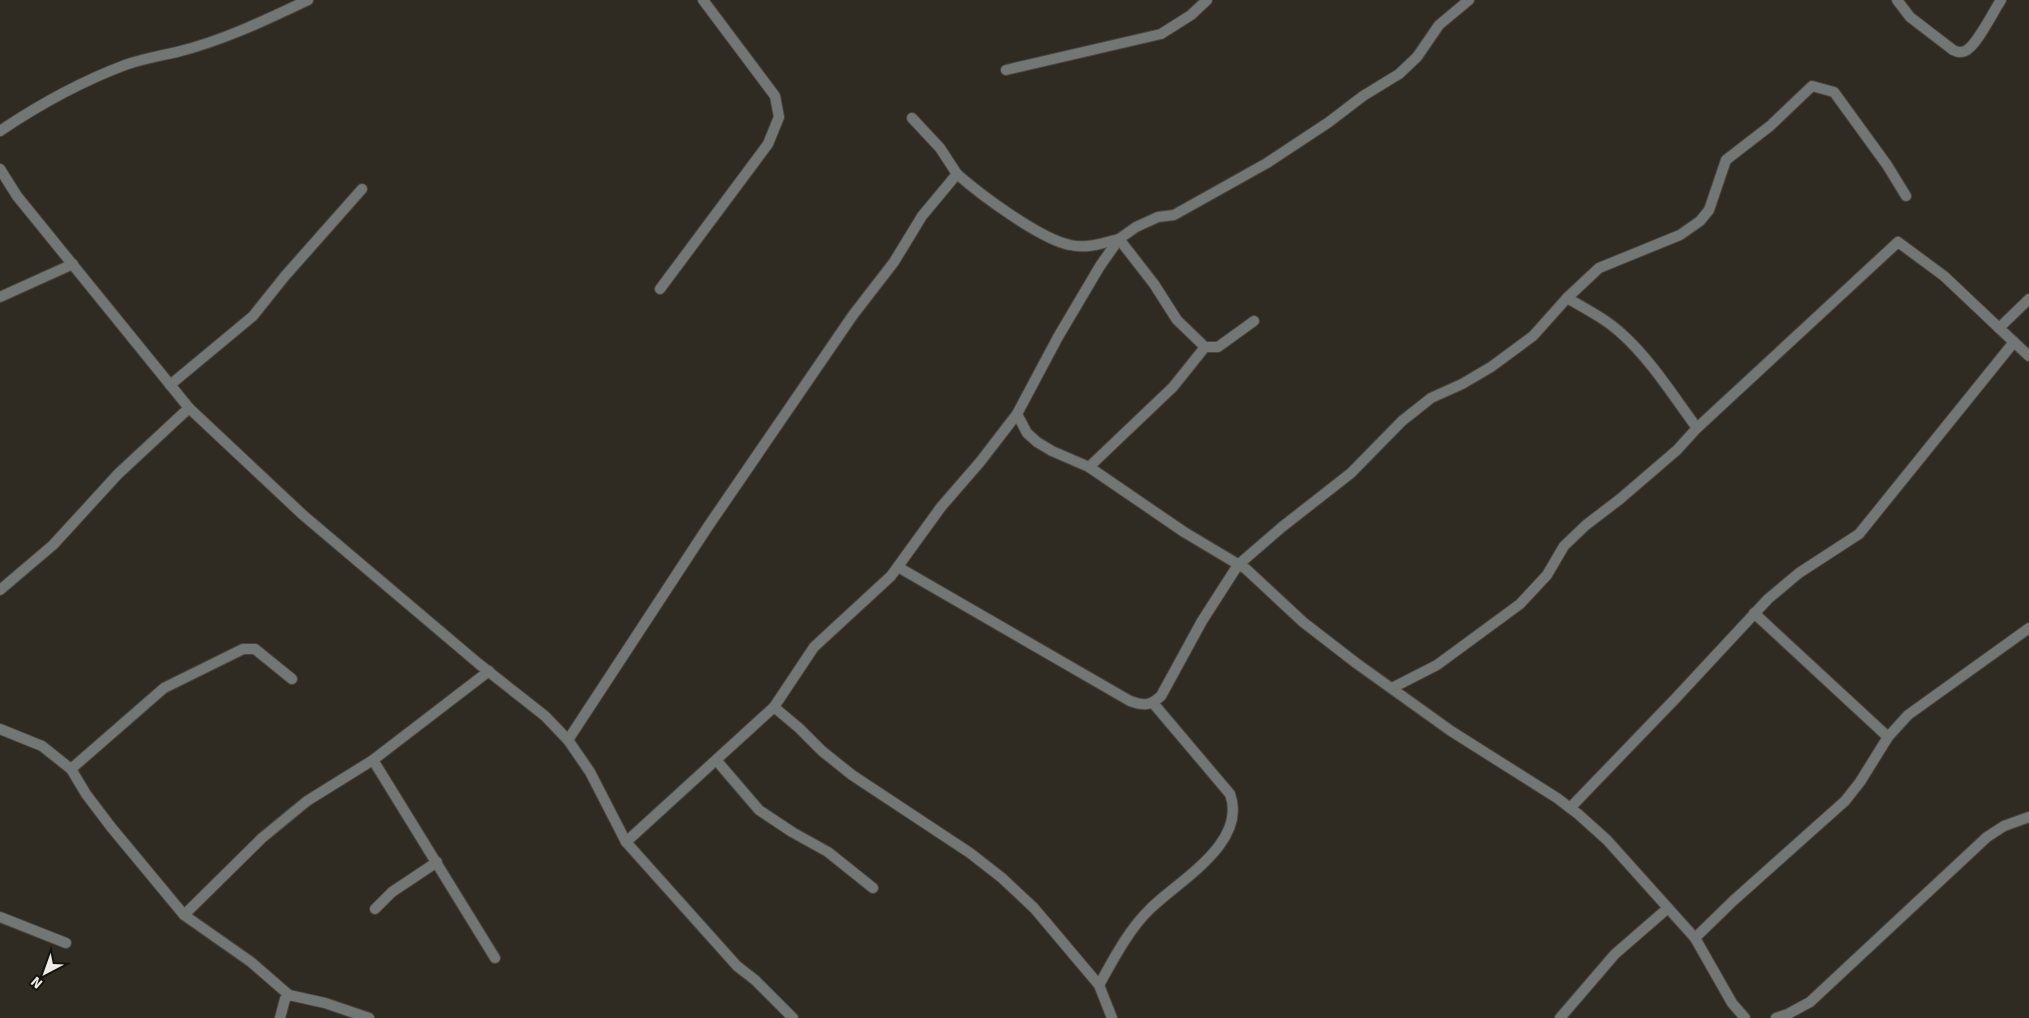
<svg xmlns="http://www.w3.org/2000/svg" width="2029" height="1018" font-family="Signika,sans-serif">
	<rect width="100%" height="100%" fill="#2f2b23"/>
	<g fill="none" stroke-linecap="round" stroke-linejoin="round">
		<g stroke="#4a463e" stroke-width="12">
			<g id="minor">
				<path d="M1897 0 1910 17 1953 50C1958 52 1960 53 1965 51 1976 47 1993 12 2001 0"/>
				<path d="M1006 70 1161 34 1191 15 1207 0"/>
				<path d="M912 118 940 148 957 174"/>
				<path d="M0 131C40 104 80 82 125 65 142 59 159 56 177 52 222 41 266 20 308 0"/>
				<path d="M0 169 17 196 189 408 118 474 53 545 0 590"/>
				<path d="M660 289 768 144 779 117 775 96 703 0"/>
				<path d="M0 297 73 264"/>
				<path d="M1567 298C1586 309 1606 319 1622 334 1651 360 1674 397 1697 428"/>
				<path d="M1999 328 2029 356"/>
				<path d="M170 385 253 316 285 276 362 189"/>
				<path d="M189 408 303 515 479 664 545 716 568 740 590 772 626 842 737 966 755 980 793 1018"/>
				<path d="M1017 414 1027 433 1037 442 1052 451 1089 467 1184 532 1246 569 1303 622 1356 663 1451 731 1557 798 1578 814 1607 840 1695 938 1732 1003 1745 1018"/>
				<path d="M1089 467 1173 387 1205 347"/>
				<path d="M898 567 1130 701C1144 706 1150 706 1161 696L1202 621 1238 565 1282 527 1351 473 1402 421 1431 398 1462 384 1491 367 1533 336 1567 298 1599 268 1680 235 1700 221 1709 210 1726 160 1770 126 1812 86 1834 92 1887 165 1906 196"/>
				<path d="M1754 613 1888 737"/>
				<path d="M1392 688 1437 665 1520 604 1547 575 1564 546 1586 525 1620 499 1677 450 1697 428 1898 242 1944 276 1999 328 2029 299"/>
				<path d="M774 707 799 728 822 751 852 775 970 853 1002 878 1034 908 1099 985 1112 1018"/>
				<path d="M0 729 42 746 71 769 86 794 111 827 184 915 251 962 289 995 325 1003 369 1018"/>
				<path d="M568 740 707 528 853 315 894 262 922 216 957 174C981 195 1040 239 1070 245 1086 249 1104 243 1119 239L1154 284 1177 320 1205 347H1218L1254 321"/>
				<path d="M373 760 495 958"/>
				<path d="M717 761 759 810 792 832 828 852 873 888"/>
				<path d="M71 769 164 688 243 649H255L292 679"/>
				<path d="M1570 808 1675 699 1768 599 1799 573 1859 534 2014 342"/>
				<path d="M626 842 774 707 814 647 891 576 941 507 980 462 1017 414 1058 337 1100 266 1119 239 1136 227 1158 217 1174 215 1267 163 1329 122 1363 96 1399 74 1417 57 1439 25 1469 0"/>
				<path d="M375 909 392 892 437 862"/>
				<path d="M184 915 262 838 307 801 373 760 489 671"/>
				<path d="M0 917 66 943"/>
				<path d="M1695 938 1733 901 1845 801 1860 782 1888 737 1908 715 2029 628"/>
				<path d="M1099 985C1113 960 1129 929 1150 909 1178 881 1248 843 1230 794L1153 703"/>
				<path d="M280 1018 285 999 289 995"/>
				<path d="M1560 1018 1615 954 1668 908"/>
				<path d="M1776 1018 1788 1014 1810 1002 1987 837 2004 826 2029 817"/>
			</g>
		</g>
		<use href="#minor" stroke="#727775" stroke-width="10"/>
	</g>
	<g transform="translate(45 973) rotate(221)" stroke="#151410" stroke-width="4" paint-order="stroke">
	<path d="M0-4L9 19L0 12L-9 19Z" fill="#efece7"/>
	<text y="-8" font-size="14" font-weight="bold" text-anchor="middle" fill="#efece7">N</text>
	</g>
</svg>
